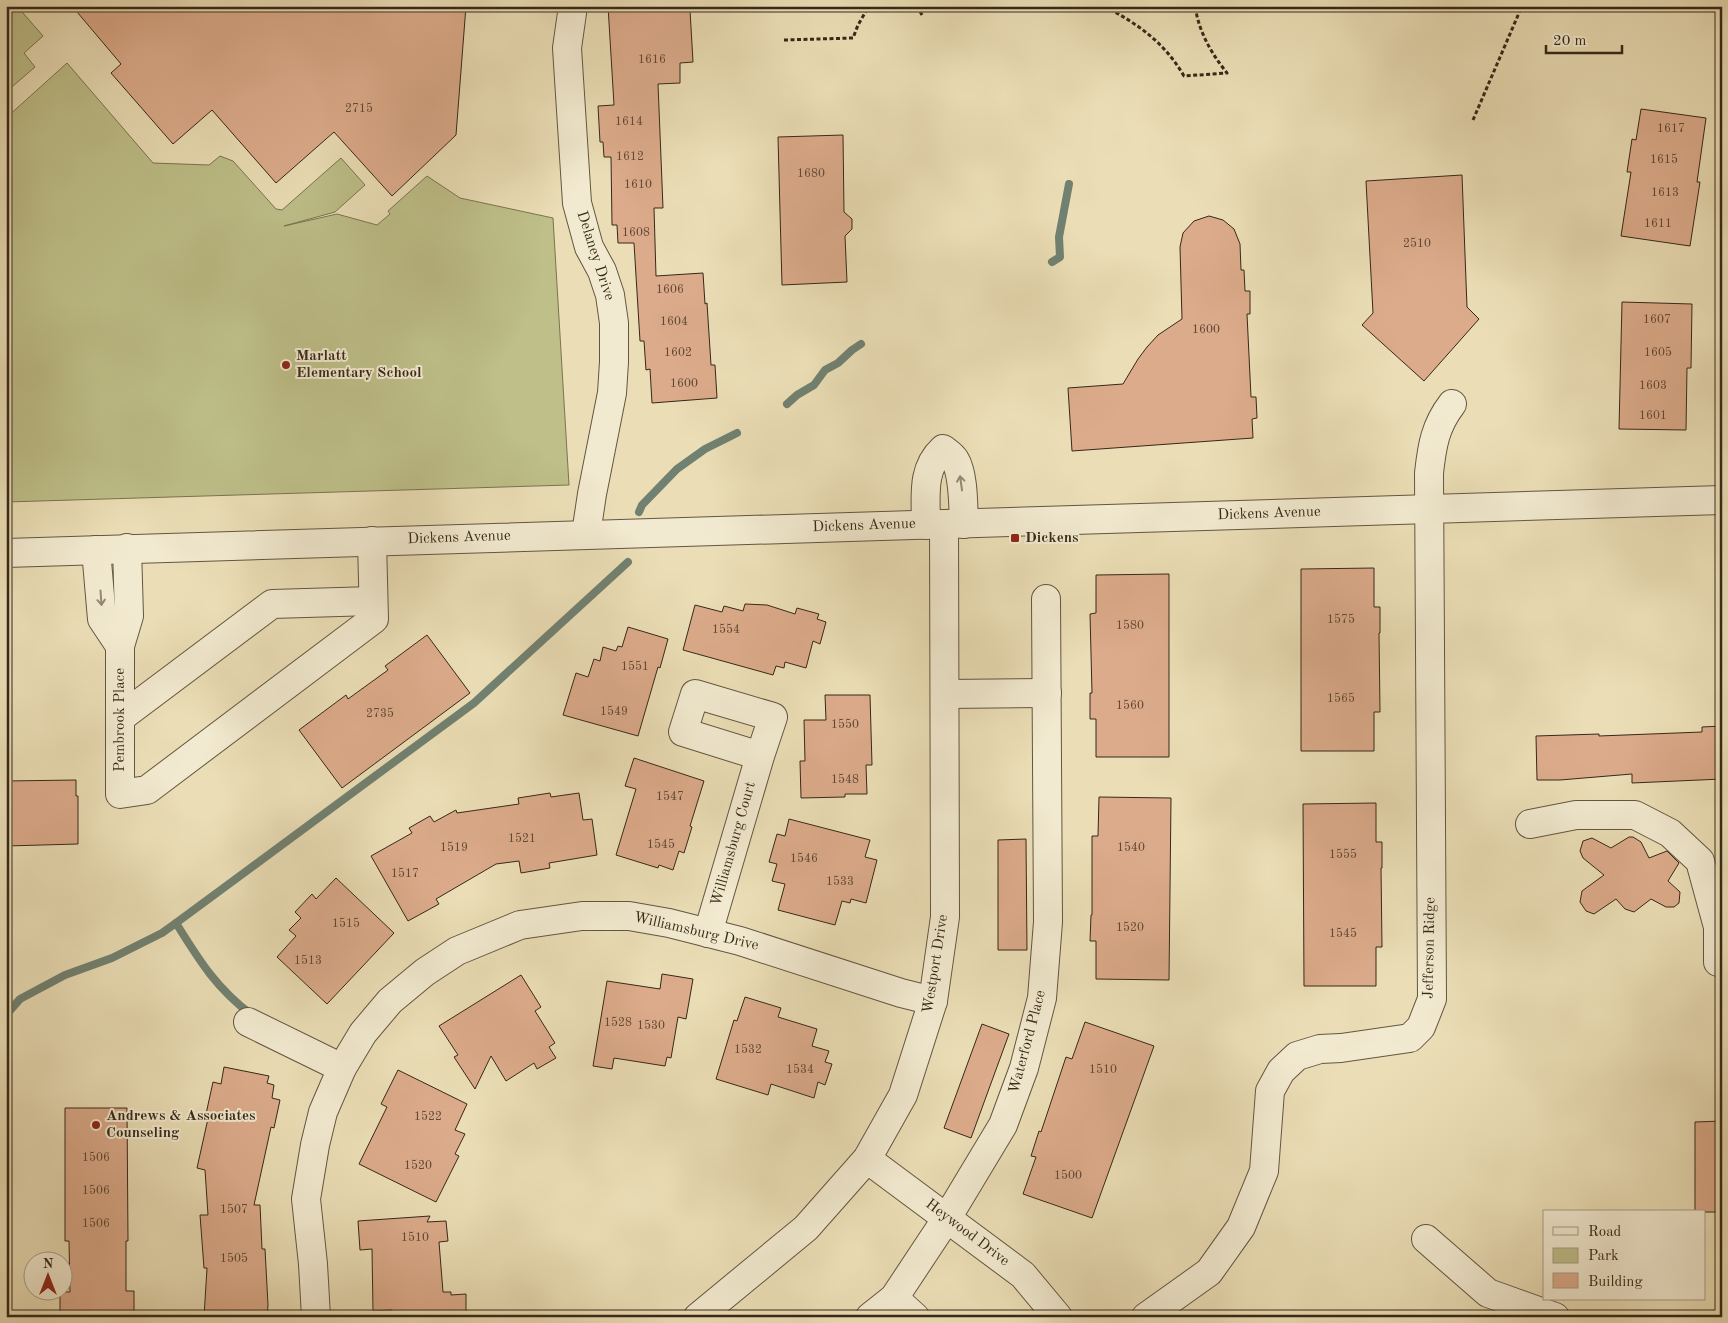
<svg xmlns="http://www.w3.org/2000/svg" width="1728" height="1323" font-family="'Old Standard TT',serif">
	<rect width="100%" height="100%" fill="#ebdeb6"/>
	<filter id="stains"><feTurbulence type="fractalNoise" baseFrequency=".004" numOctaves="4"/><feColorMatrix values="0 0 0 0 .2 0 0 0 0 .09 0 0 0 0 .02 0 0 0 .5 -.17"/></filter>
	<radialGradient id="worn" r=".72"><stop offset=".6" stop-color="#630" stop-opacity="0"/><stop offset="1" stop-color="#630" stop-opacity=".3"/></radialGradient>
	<g fill="#bebf89" stroke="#7a7450">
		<path d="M6 6H17L43 36 24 53 35 67 6 92Z"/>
		<path d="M67 63 153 163 209 165 220 156 233 161 276 209 282 210 341 158 365 185 335 212 284 226 337 214 377 225 390 214 388 211 427 176 460 198 553 218 569 485 6 502V118Z"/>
	</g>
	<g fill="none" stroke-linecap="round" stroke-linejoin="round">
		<g stroke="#718171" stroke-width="8">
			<path d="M1052 262 1060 257 1059 237 1069 184"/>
			<path d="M787 404 797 395 814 385 825 370 838 363 852 350 861 344"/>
			<path d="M639 512 642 505 677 469 705 449 737 433"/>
			<path d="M176 923C199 960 216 988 252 1015"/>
			<path d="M6 1015 20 999 65 975 112 958 162 933 176 923 474 703 628 562"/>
		</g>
	</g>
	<g fill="#dcab8b" stroke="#362818">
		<path d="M72 6H466L456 135 392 196 334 132 276 183 212 110 173 144 111 73 121 64Z"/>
		<path d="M608 6H675L676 11 690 10 693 62 680 63V83L658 84 663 208H654L656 276 703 273 705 304 707 303 711 365H715L717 398 652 403 650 369 646 370 644 341H640L634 243H618L617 225H612L611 157H604L603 142H600L598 106 614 105Z"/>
		<path d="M1641 109 1706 118 1697 182H1700L1690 246 1621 236 1631 172H1627L1632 139 1636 140Z"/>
		<path d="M843 135 844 212 852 219V229L845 236 847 282 782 285 778 137Z"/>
		<path d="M1462 175 1467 307 1479 319 1424 381 1362 325 1373 313 1366 181Z"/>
		<path d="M1209 216 1223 220 1234 229 1240 244 1241 270H1244L1245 291H1250V314H1247L1251 397H1256L1257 418 1252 419 1253 438 1072 451 1068 388 1123 384 1138 359 1147 347 1158 335 1182 319 1180 247 1183 233 1194 221Z"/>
		<path d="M1622 302 1692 304 1691 368H1687L1686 430 1619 429Z"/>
		<path d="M1374 568V607H1380V633H1379L1380 712H1374V751H1301V569Z"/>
		<path d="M1169 574V757H1096V719H1090V693H1092L1090 614 1096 613V575Z"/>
		<path d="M745 604 767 605 795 614 797 608 819 614 817 619 826 622 820 644 813 641 806 668 785 662 784 668 776 666 773 675 683 650 695 605 722 612 724 606 743 611Z"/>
		<path d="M628 627 668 639 660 668 658 667 638 736 563 715 576 673 588 677 594 659 600 661 603 647 616 651 618 646 622 647Z"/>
		<path d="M427 635 470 693 342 788 299 730 346 695 348 699 388 670 385 666Z"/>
		<path d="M825 695H870L872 765H866L867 794H845V797L801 798 800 761H805L804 720H826Z"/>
		<path d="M1722 726V779L1632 783V774L1560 780H1537L1536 736 1599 734V736L1702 732V727Z"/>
		<path d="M634 758 704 781 690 826 692 827 684 853 679 851 673 870 659 865 658 868 616 855 636 789 625 786Z"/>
		<path d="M76 780V796H78V844L6 846V781Z"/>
		<path d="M550 793 551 797 579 793 583 820 592 819 597 855 549 863 550 868 521 873 519 861 496 864 436 899 439 904 408 921 371 856 412 833 409 828 430 816 434 822 456 810 457 813 519 804 518 798Z"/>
		<path d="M1099 797 1171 798 1169 980 1096 979V941H1090L1091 915H1092V836H1098Z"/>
		<path d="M1376 803V842H1382V868H1381L1382 947H1376V986H1304L1303 804Z"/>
		<path d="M789 819 870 840 865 857 877 860 866 903 851 899 850 903 842 901 835 925 778 910 785 884 772 881 777 864 769 862 777 834 785 836Z"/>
		<path d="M1629 837H1633L1641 842 1649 858 1667 851 1679 863 1668 881 1680 892 1679 903 1674 907H1666L1651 899 1634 912 1625 909 1616 899 1594 914 1586 911 1580 902 1582 891 1604 875 1583 858 1580 851 1583 841 1592 838 1611 848Z"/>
		<path d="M1026 839 1027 950H998V840Z"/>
		<path d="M336 878 394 933 327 1004 277 957 296 936 289 930 301 918 295 912 312 894 316 899Z"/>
		<path d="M662 974 693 979 686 1019 678 1017 671 1058 667 1057 665 1066 614 1058 612 1069 593 1066 607 981 660 989Z"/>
		<path d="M521 975 541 1007 535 1011 555 1043 549 1047 556 1058 537 1069 534 1063 506 1081 491 1056 475 1089 454 1057 458 1055 439 1026Z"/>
		<path d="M745 997 781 1008 778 1017 817 1029 812 1046 829 1051 825 1062 832 1064 825 1085 818 1082 814 1098 771 1084 768 1095 716 1079 734 1020 737 1021Z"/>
		<path d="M1085 1022 1154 1046 1092 1218 1023 1194 1036 1157 1031 1156 1039 1131 1041 1132 1066 1057 1072 1059Z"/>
		<path d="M982 1024 1009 1034 971 1138 944 1128Z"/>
		<path d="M224 1067 269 1076 267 1083 274 1085 272 1098 280 1100 274 1128 271 1127 254 1205H260L262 1249H265L268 1305 267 1317H204L207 1268H204L200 1215H208L205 1170 197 1168 209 1114H206L213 1082 221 1084Z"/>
		<path d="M398 1070 467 1104 455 1130 465 1134 455 1154 459 1156 436 1202 359 1164 387 1107 381 1104Z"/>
		<path d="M65 1108H127L128 1241H126V1291H134V1317H60V1292H70L69 1241H65Z"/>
		<path d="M1722 1121V1212H1695V1122Z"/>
		<path d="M430 1216 427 1222 446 1221 448 1241 439 1242 443 1292H451V1295L466 1294V1316L392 1317V1310L373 1311 372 1249 360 1250 358 1221Z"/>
	</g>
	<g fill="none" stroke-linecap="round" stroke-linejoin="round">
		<g stroke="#635640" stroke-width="30">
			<g id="minor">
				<path d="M573 6 567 48 577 203 589 247 602 271 610 295 614 323V362L612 393 592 494 586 534"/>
				<path d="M926 525C926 497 921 469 943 449 947 452 952 455 955 460 964 475 963 506 964 524"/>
				<path d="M127 548 129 616 120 646V794L147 790 374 619 372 541"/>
				<path d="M96 550 102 619 120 646"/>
				<path d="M6 553 1722 500"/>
				<path d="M946 694 1047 693"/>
				<path d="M120 718 272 604 373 601"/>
				<path d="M1530 824 1576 815H1635L1670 833 1700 861 1718 927V962H1722"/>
				<path d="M708 933 760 756 773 717 695 694 683 732 760 756"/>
				<path d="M248 1022 342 1068"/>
				<path d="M867 1159 1023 1275 1058 1317"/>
				<path d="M1426 1239 1488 1293 1555 1317"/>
				<path d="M894 1298 915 1317"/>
				<path d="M316 1317 313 1264 306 1199 315 1145 323 1112 342 1068 363 1033 390 1001 425 972 457 951 520 925 582 916H629L669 923 740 941 901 993 933 1001"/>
				<path d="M698 1317 806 1228 867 1159 903 1095 933 1001 945 917 944 524"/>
				<path d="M870 1317 894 1298 947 1218 1003 1125 1024 1068 1042 998 1048 922 1046 599"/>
				<path d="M1146 1317 1209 1272 1241 1227 1264 1171 1270 1091 1281 1071 1297 1056 1320 1049 1341 1048 1410 1038 1421 1027 1432 999 1429 473C1432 446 1435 426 1452 404"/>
			</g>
		</g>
		<g stroke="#362818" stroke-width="3" stroke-dasharray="4 2.5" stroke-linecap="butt">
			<path d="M917 6 922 15"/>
			<path d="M1104 6C1138 24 1164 42 1184 76L1227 73C1211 53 1199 32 1195 6"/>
			<path d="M784 40 853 38 858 25 869 6"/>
			<path d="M1473 120 1522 6"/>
		</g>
		<use href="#minor" stroke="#f2ead0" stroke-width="28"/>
	</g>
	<defs><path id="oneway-shaft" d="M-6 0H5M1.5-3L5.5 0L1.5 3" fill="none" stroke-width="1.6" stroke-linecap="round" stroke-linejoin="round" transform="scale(1.25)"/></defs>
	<g stroke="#948974">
		<use href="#oneway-shaft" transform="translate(961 483) rotate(-98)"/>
		<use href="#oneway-shaft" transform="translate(101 598) rotate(86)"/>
	</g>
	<g fill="#8f2418" stroke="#f2ead0" stroke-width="2">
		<circle cx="286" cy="365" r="5"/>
		<rect x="1010" y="533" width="10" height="10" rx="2.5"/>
		<circle cx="96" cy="1125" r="5"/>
	</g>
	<g text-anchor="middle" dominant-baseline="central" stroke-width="4" stroke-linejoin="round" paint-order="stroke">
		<g font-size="12" fill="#604935">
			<text x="652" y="60">1616</text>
			<text x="359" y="109">2715</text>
			<text x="629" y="122">1614</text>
			<text x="1671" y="129">1617</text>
			<text x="630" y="157">1612</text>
			<text x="1664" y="160">1615</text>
			<text x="811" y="174">1680</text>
			<text x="638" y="185">1610</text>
			<text x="1665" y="193">1613</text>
			<text x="1658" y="224">1611</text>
			<text x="636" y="233">1608</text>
			<text x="1417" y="244">2510</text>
			<text x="670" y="290">1606</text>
			<text x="1657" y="320">1607</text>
			<text x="674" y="322">1604</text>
			<text x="1206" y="330">1600</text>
			<text x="678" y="353">1602</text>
			<text x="1658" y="353">1605</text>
			<text x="684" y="384">1600</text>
			<text x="1653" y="386">1603</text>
			<text x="1653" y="416">1601</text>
			<text x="1341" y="620">1575</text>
			<text x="1130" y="626">1580</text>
			<text x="726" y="630">1554</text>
			<text x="635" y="667">1551</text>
			<text x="1341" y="699">1565</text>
			<text x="1130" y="706">1560</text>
			<text x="614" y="712">1549</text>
			<text x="380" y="714">2735</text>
			<text x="845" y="725">1550</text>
			<text x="845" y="780">1548</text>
			<text x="670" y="797">1547</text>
			<text x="522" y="839">1521</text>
			<text x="661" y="845">1545</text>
			<text x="454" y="848">1519</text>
			<text x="1131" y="848">1540</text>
			<text x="1343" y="855">1555</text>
			<text x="804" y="859">1546</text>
			<text x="405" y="874">1517</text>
			<text x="840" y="882">1533</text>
			<text x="346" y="924">1515</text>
			<text x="1130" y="928">1520</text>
			<text x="1343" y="934">1545</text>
			<text x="308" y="961">1513</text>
			<text x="618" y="1023">1528</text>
			<text x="651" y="1026">1530</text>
			<text x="748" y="1050">1532</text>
			<text x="800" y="1070">1534</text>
			<text x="1103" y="1070">1510</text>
			<text x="428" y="1117">1522</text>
			<text x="96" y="1158">1506</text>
			<text x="418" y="1166">1520</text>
			<text x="1068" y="1176">1500</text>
			<text x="96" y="1191">1506</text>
			<text x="234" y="1210">1507</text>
			<text x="96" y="1224">1506</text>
			<text x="415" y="1238">1510</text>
			<text x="234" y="1259">1505</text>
		</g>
		<g font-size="15" fill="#362818" stroke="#f2ead0">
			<text transform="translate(595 256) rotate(72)">Delaney Drive</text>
			<text transform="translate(1269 514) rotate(-2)">Dickens Avenue</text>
			<text transform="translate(864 526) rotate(-2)">Dickens Avenue</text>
			<text transform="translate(459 538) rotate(-2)">Dickens Avenue</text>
			<text transform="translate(120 720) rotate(-90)">Pembrook Place</text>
			<text transform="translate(734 844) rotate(-74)">Williamsburg Court</text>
			<text transform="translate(696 932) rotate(13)">Williamsburg Drive</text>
			<text transform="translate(1430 948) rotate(-89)">Jefferson Ridge</text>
			<text transform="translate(936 964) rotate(-81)">Westport Drive</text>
			<text transform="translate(1028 1042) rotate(-75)">Waterford Place</text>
			<text transform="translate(967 1233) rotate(37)">Heywood Drive</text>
		</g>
		<g font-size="15" font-weight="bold" fill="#362818" stroke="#f2ead0" text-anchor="start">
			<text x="296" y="356">Marlatt<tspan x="296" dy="17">Elementary School</tspan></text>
			<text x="1025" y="538">Dickens</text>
			<text x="106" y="1116">Andrews &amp; Associates<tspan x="106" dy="17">Counseling</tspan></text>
		</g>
	</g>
	<rect width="1728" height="1323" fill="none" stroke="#ebdeb6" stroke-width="25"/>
	<rect x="8" y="8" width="1713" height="1308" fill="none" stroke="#362818" stroke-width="2.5"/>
	<rect x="12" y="12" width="1703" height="1298" fill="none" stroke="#362818"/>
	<rect x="1543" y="1210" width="162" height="90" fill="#f2ead0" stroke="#a79c86"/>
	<rect x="1553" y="1227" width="25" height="8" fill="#f2ead0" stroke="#a79c86"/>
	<text x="1588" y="1236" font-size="15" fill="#362818">Road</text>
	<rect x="1553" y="1248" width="25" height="15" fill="#bebf89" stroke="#a79c86"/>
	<text x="1588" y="1260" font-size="15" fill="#362818">Park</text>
	<rect x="1553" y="1273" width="25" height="15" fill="#dcab8b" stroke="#a79c86"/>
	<text x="1588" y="1286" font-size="15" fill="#362818">Building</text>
	<g transform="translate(48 1276)"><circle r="24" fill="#f2ead0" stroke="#a79c86"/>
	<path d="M0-4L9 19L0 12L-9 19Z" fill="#8f2418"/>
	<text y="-8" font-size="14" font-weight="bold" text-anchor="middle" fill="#362818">N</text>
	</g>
	<path d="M1546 45v8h76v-8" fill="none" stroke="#362818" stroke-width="2.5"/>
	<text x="1553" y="45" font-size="15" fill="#362818" stroke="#f2ead0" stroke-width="4" paint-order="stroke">20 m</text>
	<rect width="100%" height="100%" filter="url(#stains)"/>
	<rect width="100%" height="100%" fill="url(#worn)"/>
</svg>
